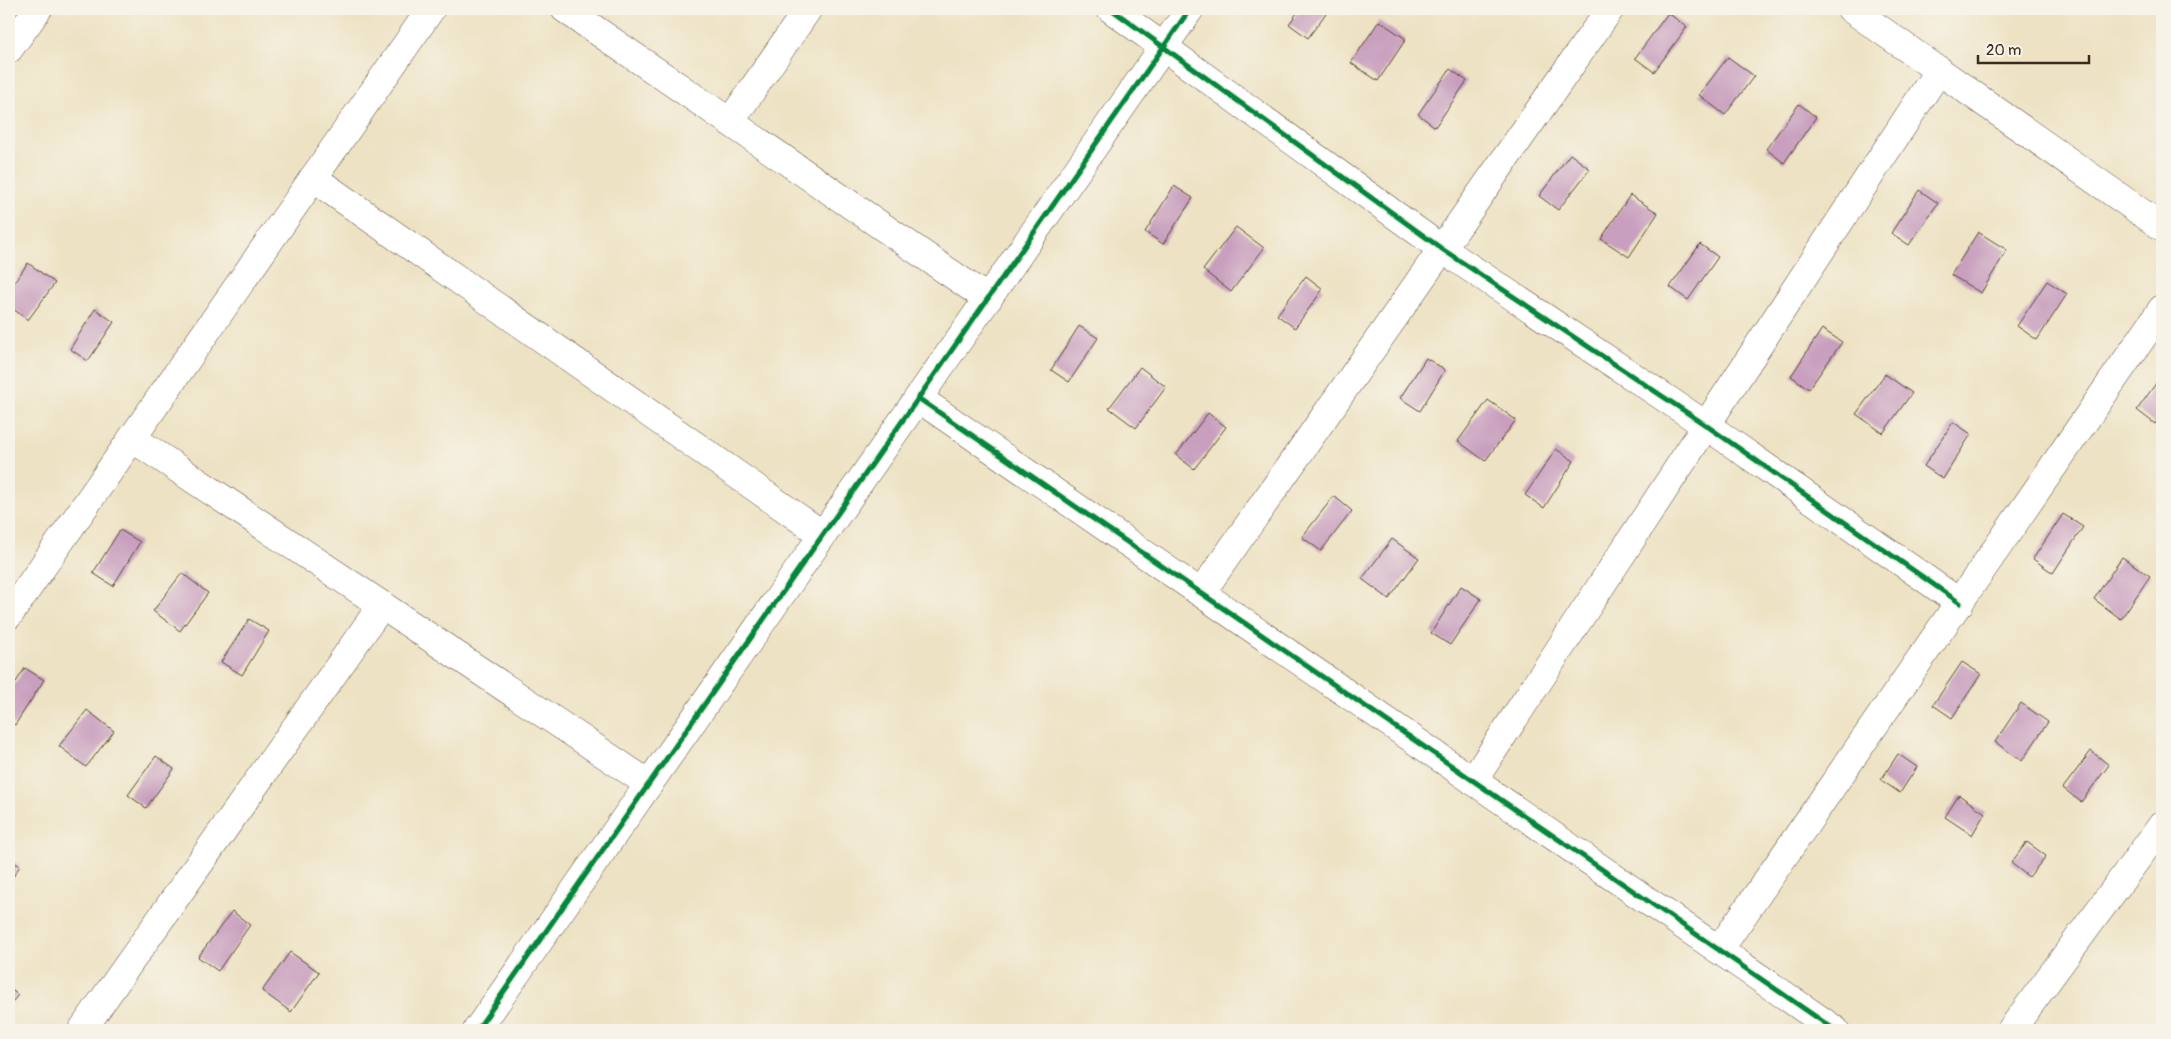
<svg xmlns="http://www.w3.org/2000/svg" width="2171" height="1039" font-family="Pangolin,sans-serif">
	<rect width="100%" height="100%" fill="#f7f3e8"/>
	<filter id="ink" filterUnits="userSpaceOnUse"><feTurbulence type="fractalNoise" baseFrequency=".02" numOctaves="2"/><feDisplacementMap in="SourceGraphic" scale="10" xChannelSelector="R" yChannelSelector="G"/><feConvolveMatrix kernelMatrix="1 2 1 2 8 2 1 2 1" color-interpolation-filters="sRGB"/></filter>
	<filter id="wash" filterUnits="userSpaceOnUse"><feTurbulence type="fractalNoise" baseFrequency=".0096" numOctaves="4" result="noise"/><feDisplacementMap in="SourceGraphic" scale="20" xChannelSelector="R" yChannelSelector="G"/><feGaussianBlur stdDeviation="1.12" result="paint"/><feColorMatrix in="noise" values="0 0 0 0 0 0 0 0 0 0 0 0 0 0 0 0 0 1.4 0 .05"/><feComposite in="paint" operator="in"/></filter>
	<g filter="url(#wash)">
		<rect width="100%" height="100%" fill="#ede2c3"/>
		<g id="blocks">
			<g fill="#c89fbe">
				<path d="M1300 9H1329L1308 38 1289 24Z"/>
				<path d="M1668 13 1687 27 1654 72 1635 58Z"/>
				<path d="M1379 21 1406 39 1378 81 1351 63Z"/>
				<path d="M1728 57 1754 76 1725 115 1699 95Z"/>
				<path d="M1450 69 1467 81 1435 127 1418 114Z"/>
				<path d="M1799 104 1816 117 1784 163 1766 149Z"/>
				<path d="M1570 154 1590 169 1558 210 1539 196Z"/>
				<path d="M1174 186 1193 198 1163 244 1145 232Z"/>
				<path d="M1919 190 1938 203 1909 245 1891 233Z"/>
				<path d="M1630 195 1658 213 1629 257 1601 239Z"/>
				<path d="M1236 227 1264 248 1231 292 1203 270Z"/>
				<path d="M1978 232 2007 250 1981 293 1951 275Z"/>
				<path d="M1700 244 1718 257 1688 300 1670 287Z"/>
				<path d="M28 263 55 283 28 320 9 306V290Z"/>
				<path d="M1306 276 1323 289 1295 328 1277 315Z"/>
				<path d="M2047 281 2067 294 2037 340 2017 326Z"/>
				<path d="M95 309 114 322 88 361 70 349Z"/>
				<path d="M1079 326 1098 338 1069 382 1051 370Z"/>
				<path d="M1822 329 1842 342 1809 389 1791 376Z"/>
				<path d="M1426 358 1445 370 1420 411 1400 398Z"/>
				<path d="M1140 367 1166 387 1136 428 1109 408Z"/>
				<path d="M1885 374 1912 393 1883 433 1856 414Z"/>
				<path d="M2162 375V414L2155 424 2137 410Z"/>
				<path d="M1488 400 1516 420 1485 461 1458 441Z"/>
				<path d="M1208 413 1226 427 1194 469 1176 455Z"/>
				<path d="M1953 422 1971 434 1943 479 1924 466Z"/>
				<path d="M1556 449 1574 461 1544 508 1525 495Z"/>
				<path d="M1334 496 1352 511 1321 551 1302 537Z"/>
				<path d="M2063 514 2083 527 2053 573 2033 559Z"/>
				<path d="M120 530 140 542 113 586 93 573Z"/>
				<path d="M1392 539 1419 558 1389 599 1362 579Z"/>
				<path d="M2122 557 2150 576 2121 619 2094 599Z"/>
				<path d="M182 573 208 593 180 631 153 611Z"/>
				<path d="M1461 586 1481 599 1450 645 1431 633Z"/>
				<path d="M249 619 269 631 242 675 221 662Z"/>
				<path d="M1962 662 1981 674 1952 718 1933 705Z"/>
				<path d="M25 668 44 680 15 725 9 721V693Z"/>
				<path d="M2021 703 2048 722 2022 761 1995 742Z"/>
				<path d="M87 710 114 731 86 767 59 746Z"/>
				<path d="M2091 751 2109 765 2081 802 2063 788Z"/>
				<path d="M1898 754 1917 767 1900 793 1881 780Z"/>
				<path d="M156 756 174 769 146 808 128 795Z"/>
				<path d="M1959 795 1985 813 1972 835 1945 817Z"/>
				<path d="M2027 842 2046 856 2029 877 2011 863Z"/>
				<path d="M9 859 20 866 9 883Z"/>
				<path d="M232 911 250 925 218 971 198 957Z"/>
				<path d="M290 952 319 972 291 1012 262 991Z"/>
				<path d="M9 988 18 995 9 1006Z"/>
			</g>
		</g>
	</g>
	<g filter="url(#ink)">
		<use href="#blocks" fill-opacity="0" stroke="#564637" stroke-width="1"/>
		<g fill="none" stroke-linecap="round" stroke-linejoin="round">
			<g stroke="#564637" stroke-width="29">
				<g id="minor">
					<path d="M565 9 988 299"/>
					<path d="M1111 9 1442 249 1707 426 1960 603"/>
					<path d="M1851 9 2162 227"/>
					<path d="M9 49 38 9"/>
					<path d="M730 122 808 9"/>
					<path d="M313 178 823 535"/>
					<path d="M918 398 1835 1030"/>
					<path d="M132 438 649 784"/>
					<path d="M1201 593 1610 9"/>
					<path d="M9 615 431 9"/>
					<path d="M1473 781 1939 70"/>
					<path d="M1719 950 2162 309"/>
					<path d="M82 1030 382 605"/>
					<path d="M477 1030 1190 9"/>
					<path d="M2011 1030 2162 825"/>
				</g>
			</g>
			<use href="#minor" stroke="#fff" stroke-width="28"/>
			<g stroke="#f7f3e8" stroke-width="8">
				<g id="cycleway">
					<path d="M1111 9 1442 249 1707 426 1960 603"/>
					<path d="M918 398 1835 1030"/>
					<path d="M477 1030 1190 9"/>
				</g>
			</g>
			<use href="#cycleway" stroke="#00873e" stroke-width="5"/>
		</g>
	</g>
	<rect width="2171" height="1039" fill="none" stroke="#f7f3e8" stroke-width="30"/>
	<path d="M1978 55v8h111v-8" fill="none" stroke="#3b2a1e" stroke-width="2.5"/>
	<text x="1986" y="55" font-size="15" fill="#3b2a1e" stroke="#f7f3e8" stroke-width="4" paint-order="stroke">20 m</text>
</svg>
